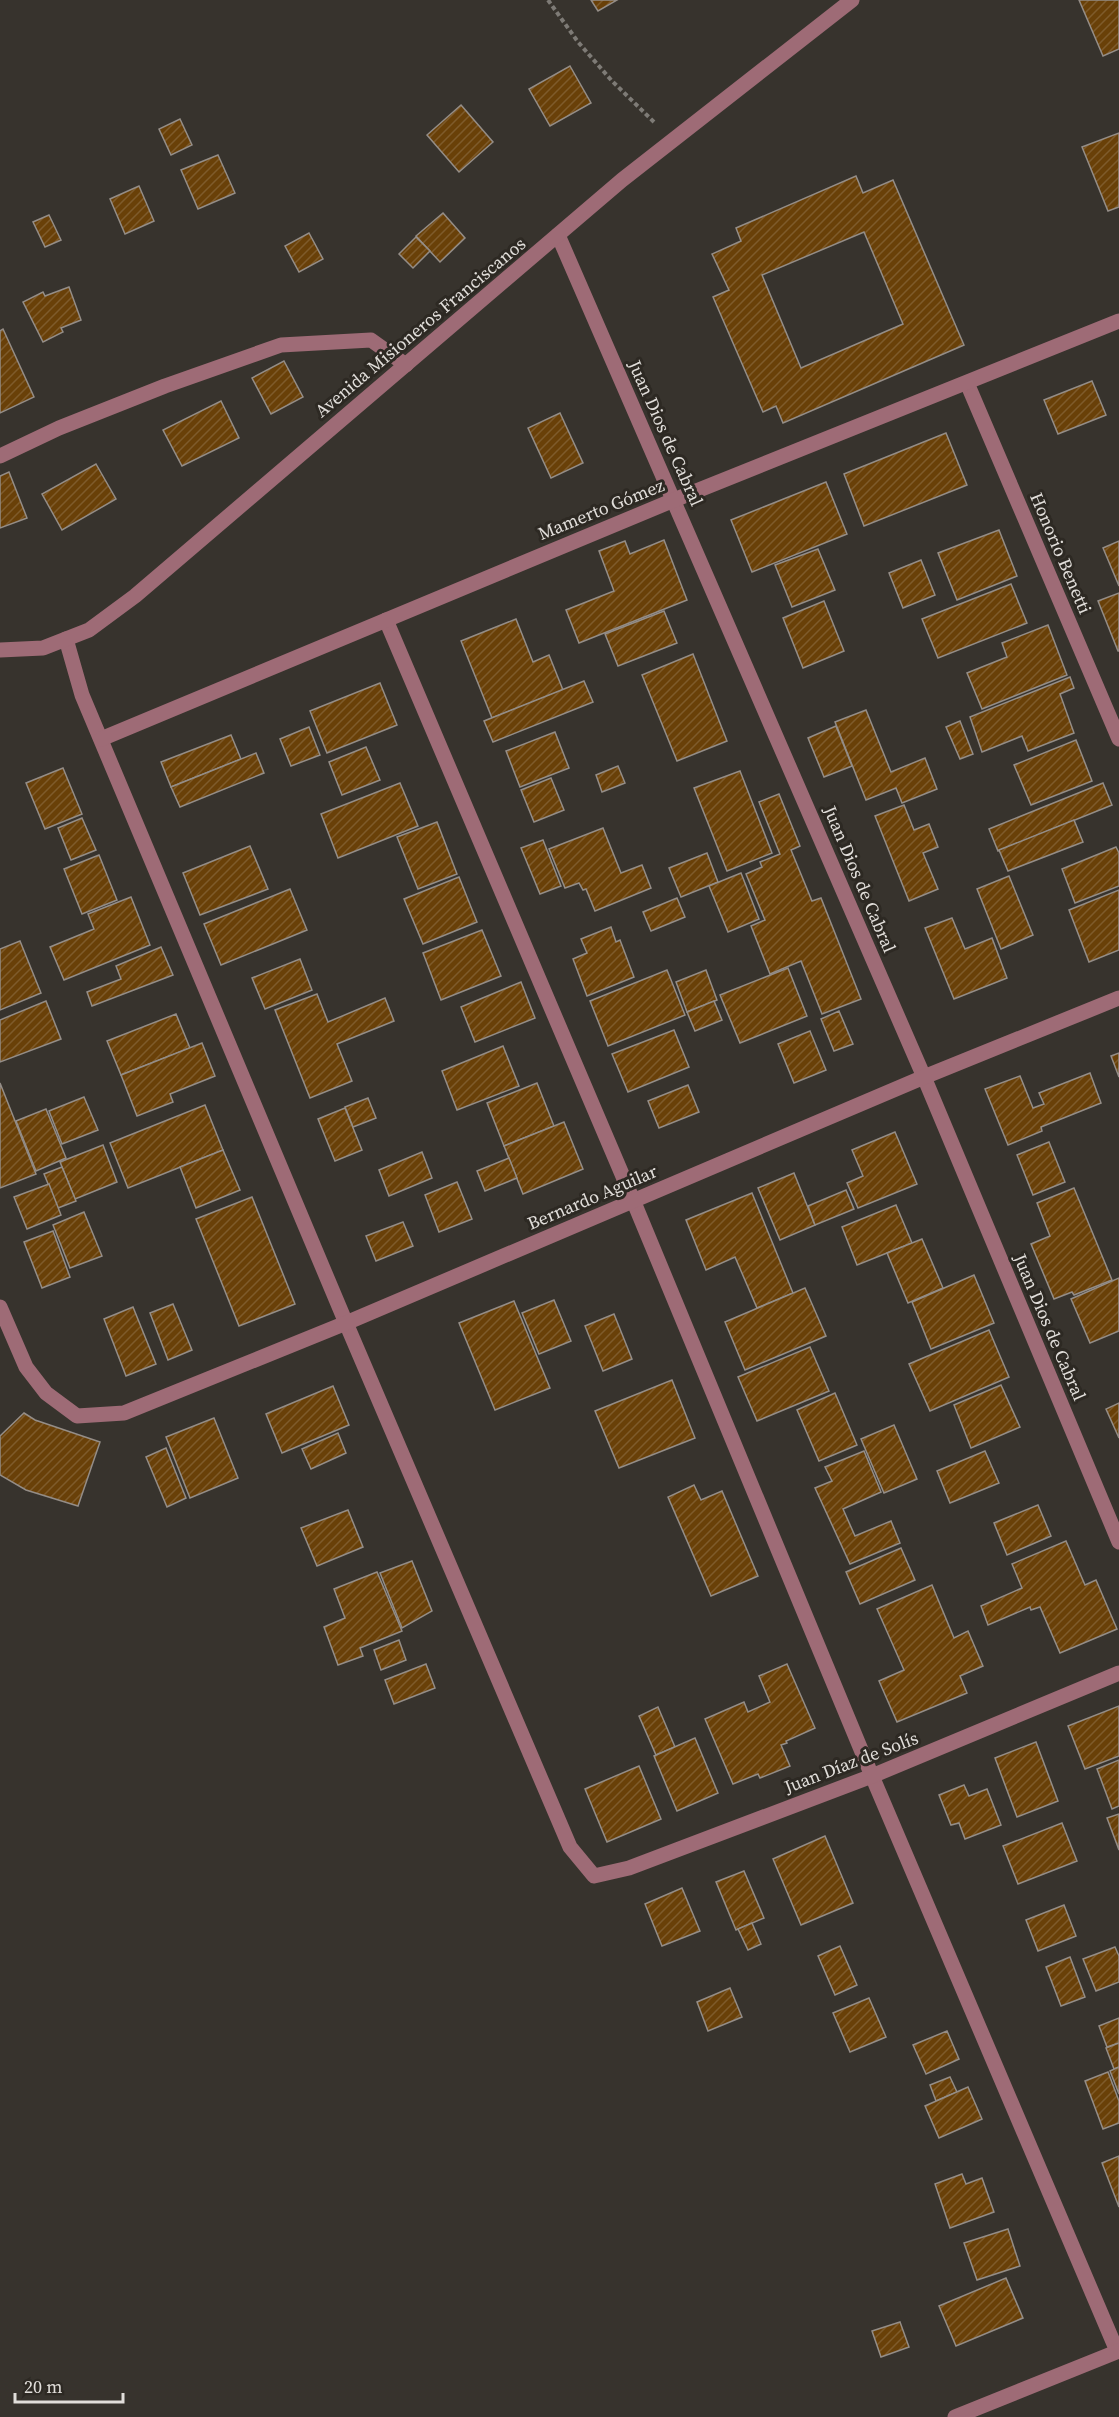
<svg xmlns="http://www.w3.org/2000/svg" width="1119" height="2417" font-family="'Source Serif 4',serif">
	<defs>
		<pattern id="building-hatch" width="6" height="6" patternUnits="userSpaceOnUse" patternTransform="scale(1.5)"><rect width="6" height="6" fill="#694008"/><path d="M-1 1l2-2M0 6l6-6M5 7l2-2" fill="none" stroke="#7e5b2b"/></pattern>
	</defs>
	<rect width="100%" height="100%" fill="#37332d"/>
	<g fill="url(#building-hatch)" stroke="#948d87" stroke-width="1.5" fill-rule="evenodd">
		<path d="M591 0H617L598 11Z"/>
		<path d="M1079 0H1119V49L1103 56Z"/>
		<path d="M570 66 591 103 550 126 529 89Z"/>
		<path d="M461 105 493 142 459 172 427 135Z"/>
		<path d="M180 119 192 145 171 155 159 129Z"/>
		<path d="M1119 133V207L1108 211 1082 147Z"/>
		<path d="M218 155 235 193 198 209 181 170Z"/>
		<path d="M856 176 863 193 893 180 964 345 783 423 776 406 763 412 713 297 729 290 712 254 741 241 736 228ZM864 232 903 324 801 368 762 275Z"/>
		<path d="M139 186 154 221 125 234 110 199Z"/>
		<path d="M443 213 465 238 440 262 416 236Z"/>
		<path d="M49 215 61 240 45 247 33 222Z"/>
		<path d="M309 233 323 259 299 272 285 246Z"/>
		<path d="M416 237 430 251 413 268 399 254Z"/>
		<path d="M69 287 81 320 61 328 63 332 43 342 23 302 43 292 45 296Z"/>
		<path d="M3 329 34 397 0 413V331Z"/>
		<path d="M284 361 303 397 271 414 252 378Z"/>
		<path d="M1092 381 1106 415 1058 434 1044 400Z"/>
		<path d="M221 401 239 438 182 466 163 430Z"/>
		<path d="M560 413 583 463 551 478 528 428Z"/>
		<path d="M946 433 967 485 864 526 844 474Z"/>
		<path d="M96 464 116 499 62 530 42 494Z"/>
		<path d="M9 472 27 518 0 528V476Z"/>
		<path d="M826 482 847 534 752 572 731 520Z"/>
		<path d="M999 530 1017 576 957 600 938 553Z"/>
		<path d="M664 540 687 600 579 643 566 610 614 591 599 551 625 541 630 554Z"/>
		<path d="M1119 541V586L1103 548Z"/>
		<path d="M818 549 835 590 792 607 775 565Z"/>
		<path d="M921 560 935 595 903 608 889 573Z"/>
		<path d="M1011 584 1027 623 938 658 922 619Z"/>
		<path d="M1119 593V651H1118L1098 601Z"/>
		<path d="M824 601 844 651 803 668 783 618Z"/>
		<path d="M664 611 677 643 618 666 605 634Z"/>
		<path d="M516 619 533 662 549 655 563 690 492 718 461 641Z"/>
		<path d="M1048 625 1067 675 982 709 967 673 1007 657 1002 643Z"/>
		<path d="M693 654 727 741 677 761 642 675Z"/>
		<path d="M1070 677 1074 688 1060 694 1074 733 1028 751 1022 736 982 752 970 717Z"/>
		<path d="M584 681 593 702 493 742 484 721Z"/>
		<path d="M380 683 397 725 327 753 310 711Z"/>
		<path d="M866 710 891 772 925 758 937 789 902 803 896 788 866 800 835 722Z"/>
		<path d="M960 721 973 754 960 759 946 727Z"/>
		<path d="M836 726 852 766 824 777 808 738Z"/>
		<path d="M309 727 320 755 291 766 280 739Z"/>
		<path d="M555 732 569 768 520 787 506 751Z"/>
		<path d="M231 735 241 759 171 787 161 762Z"/>
		<path d="M1076 740 1092 781 1031 805 1014 765Z"/>
		<path d="M366 747 380 780 342 795 329 762Z"/>
		<path d="M256 753 264 773 180 807 171 787Z"/>
		<path d="M618 766 625 783 602 792 596 775Z"/>
		<path d="M63 768 82 814 45 829 26 783Z"/>
		<path d="M740 771 772 853 727 871 694 788Z"/>
		<path d="M551 778 564 810 534 822 521 790Z"/>
		<path d="M400 783 418 826 338 858 321 814Z"/>
		<path d="M1103 783 1112 805 998 851 989 829Z"/>
		<path d="M779 794 800 846 791 850 812 901 821 898 861 999 822 1014 801 961 770 974 751 926 765 920 746 874 762 867 760 862 780 854 759 802Z"/>
		<path d="M904 805 914 830 929 824 938 847 923 853 938 889 909 901 875 816Z"/>
		<path d="M82 818 96 850 71 860 58 828Z"/>
		<path d="M1074 820 1083 842 1008 871 999 850Z"/>
		<path d="M437 822 457 874 418 889 397 837Z"/>
		<path d="M603 828 621 873 642 865 651 888 595 911 586 889 583 890 579 883 565 888 549 849Z"/>
		<path d="M543 840 561 886 540 894 521 848Z"/>
		<path d="M250 846 268 889 200 915 183 873Z"/>
		<path d="M1116 847 1119 853V886L1075 903 1062 869Z"/>
		<path d="M707 853 718 882 681 897 669 868Z"/>
		<path d="M99 855 117 900 82 914 64 869Z"/>
		<path d="M741 873 759 919 728 932 709 886Z"/>
		<path d="M1009 876 1033 935 1001 949 977 889Z"/>
		<path d="M459 877 477 922 423 944 404 899Z"/>
		<path d="M290 889 307 930 221 965 204 924Z"/>
		<path d="M1119 890V950L1089 962 1069 910Z"/>
		<path d="M131 897 150 945 64 980 50 947 94 929 88 914Z"/>
		<path d="M677 898 685 917 651 931 643 912Z"/>
		<path d="M952 918 965 949 992 938 1007 978 954 999 925 928Z"/>
		<path d="M611 927 616 942 620 940 634 977 587 996 573 959 587 953 581 939Z"/>
		<path d="M482 930 501 976 441 1000 423 953Z"/>
		<path d="M20 941 41 993 0 1010V949Z"/>
		<path d="M161 947 173 975 92 1006 87 992 121 979 116 966Z"/>
		<path d="M300 959 312 990 265 1009 252 978Z"/>
		<path d="M788 968 807 1016 740 1043 720 995Z"/>
		<path d="M667 970 685 1015 608 1046 590 1001Z"/>
		<path d="M706 970 717 1000 687 1012 676 982Z"/>
		<path d="M521 982 535 1018 475 1042 461 1007Z"/>
		<path d="M317 994 328 1022 385 998 394 1021 337 1044 352 1081 310 1098 275 1010Z"/>
		<path d="M46 1001 61 1039 0 1062V1020Z"/>
		<path d="M714 1001 722 1020 695 1031 687 1012Z"/>
		<path d="M839 1011 853 1044 834 1051 821 1019Z"/>
		<path d="M176 1014 190 1048 121 1075 107 1041Z"/>
		<path d="M674 1030 689 1067 628 1092 612 1054Z"/>
		<path d="M810 1031 826 1070 794 1083 778 1044Z"/>
		<path d="M202 1043 215 1076 170 1094 173 1102 137 1116 121 1075Z"/>
		<path d="M503 1046 519 1086 457 1110 442 1071Z"/>
		<path d="M1119 1053V1077L1111 1056Z"/>
		<path d="M1090 1073 1101 1103 1041 1127 1042 1131 1008 1145 985 1089 1020 1076 1033 1108 1044 1104 1039 1093Z"/>
		<path d="M0 1083 36 1174 0 1188Z"/>
		<path d="M537 1083 554 1126 504 1146 487 1103Z"/>
		<path d="M688 1085 699 1112 659 1128 648 1101Z"/>
		<path d="M84 1097 98 1130 62 1144 49 1111Z"/>
		<path d="M368 1098 376 1118 353 1127 345 1107Z"/>
		<path d="M205 1105 223 1150 128 1188 110 1143Z"/>
		<path d="M345 1108 362 1150 335 1161 318 1119Z"/>
		<path d="M46 1109 66 1158 36 1171 16 1121Z"/>
		<path d="M564 1122 583 1169 523 1194 504 1146Z"/>
		<path d="M895 1132 917 1184 858 1208 847 1183 863 1176 852 1150Z"/>
		<path d="M1049 1142 1065 1182 1033 1195 1017 1155Z"/>
		<path d="M103 1145 117 1182 75 1199 60 1162Z"/>
		<path d="M223 1150 240 1190 196 1208 180 1167Z"/>
		<path d="M422 1152 432 1178 389 1196 379 1170Z"/>
		<path d="M509 1158 517 1178 485 1191 477 1171Z"/>
		<path d="M62 1167 76 1201 58 1208 44 1174Z"/>
		<path d="M794 1173 815 1225 780 1240 758 1188Z"/>
		<path d="M457 1182 472 1219 439 1232 425 1195Z"/>
		<path d="M49 1184 61 1215 27 1229 14 1197Z"/>
		<path d="M1074 1188 1112 1280 1074 1295 1072 1292 1054 1299 1031 1244 1050 1236 1037 1203Z"/>
		<path d="M846 1190 854 1209 815 1225 808 1206Z"/>
		<path d="M752 1193 793 1293 757 1308 735 1257 706 1270 686 1220Z"/>
		<path d="M252 1197 295 1304 239 1326 196 1219Z"/>
		<path d="M896 1205 912 1243 857 1265 842 1227Z"/>
		<path d="M84 1212 102 1256 70 1268 53 1225Z"/>
		<path d="M403 1222 413 1246 376 1261 366 1236Z"/>
		<path d="M53 1231 70 1277 42 1288 24 1242Z"/>
		<path d="M922 1239 943 1288 908 1303 887 1253Z"/>
		<path d="M974 1275 994 1323 931 1349 912 1302Z"/>
		<path d="M1119 1278V1331L1090 1343 1071 1299Z"/>
		<path d="M805 1288 826 1336 745 1370 725 1322Z"/>
		<path d="M554 1300 571 1341 539 1354 522 1313Z"/>
		<path d="M514 1301 550 1388 495 1410 459 1323Z"/>
		<path d="M173 1304 192 1350 168 1360 150 1313Z"/>
		<path d="M133 1307 156 1364 126 1376 104 1319Z"/>
		<path d="M614 1314 632 1359 603 1371 585 1326Z"/>
		<path d="M989 1330 1009 1377 930 1411 909 1364Z"/>
		<path d="M810 1347 829 1391 757 1421 738 1377Z"/>
		<path d="M672 1380 695 1438 619 1468 595 1411Z"/>
		<path d="M1001 1385 1020 1427 971 1448 954 1405Z"/>
		<path d="M333 1386 349 1425 282 1453 266 1414Z"/>
		<path d="M835 1393 857 1445 819 1461 797 1410Z"/>
		<path d="M1119 1403V1438L1106 1409Z"/>
		<path d="M24 1413 35 1420 100 1442 78 1506 26 1490 0 1475V1436Z"/>
		<path d="M214 1418 238 1478 190 1498 166 1437Z"/>
		<path d="M894 1425 917 1479 884 1493 861 1439Z"/>
		<path d="M338 1433 346 1453 311 1469 302 1449Z"/>
		<path d="M166 1448 186 1498 167 1507 146 1457Z"/>
		<path d="M864 1451 881 1492 843 1509 855 1536 891 1521 900 1543 850 1564 815 1488 832 1481 825 1467Z"/>
		<path d="M985 1451 999 1483 950 1503 937 1471Z"/>
		<path d="M694 1485 701 1500 722 1491 758 1576 711 1596 668 1497Z"/>
		<path d="M1038 1505 1051 1536 1007 1555 994 1523Z"/>
		<path d="M348 1510 363 1547 317 1566 301 1528Z"/>
		<path d="M1066 1541 1085 1585 1096 1580 1117 1629 1060 1653 1040 1607 1031 1610 1030 1607 988 1625 981 1606 1022 1588 1012 1564Z"/>
		<path d="M901 1548 915 1580 860 1604 846 1572Z"/>
		<path d="M412 1561 432 1611 402 1628 380 1573Z"/>
		<path d="M377 1572 402 1631 360 1648 363 1656 338 1665 324 1627 345 1618 334 1589Z"/>
		<path d="M932 1585 954 1638 968 1631 983 1666 960 1676 967 1693 897 1722 879 1681 904 1670 877 1609Z"/>
		<path d="M399 1640 406 1660 381 1670 374 1650Z"/>
		<path d="M426 1664 435 1688 394 1704 385 1680Z"/>
		<path d="M787 1664 815 1728 786 1741 787 1743 781 1745 790 1766 760 1778 758 1774 733 1784 705 1719 744 1702 748 1712 770 1702 759 1676Z"/>
		<path d="M1119 1706V1756L1085 1769 1068 1726Z"/>
		<path d="M658 1707 675 1747 656 1755 639 1716Z"/>
		<path d="M695 1738 718 1793 677 1811 654 1756Z"/>
		<path d="M1036 1742 1058 1801 1017 1817 995 1758Z"/>
		<path d="M1119 1760V1806L1112 1809 1097 1769Z"/>
		<path d="M639 1766 661 1819 607 1842 585 1789Z"/>
		<path d="M964 1785 969 1796 987 1789 1001 1825 965 1839 959 1823 951 1825 939 1795Z"/>
		<path d="M1119 1814V1850L1107 1818Z"/>
		<path d="M1062 1823 1077 1861 1018 1884 1003 1846Z"/>
		<path d="M825 1836 853 1903 801 1925 773 1859Z"/>
		<path d="M744 1871 764 1918 736 1930 716 1882Z"/>
		<path d="M682 1888 700 1931 662 1946 645 1904Z"/>
		<path d="M1064 1905 1076 1936 1038 1951 1026 1920Z"/>
		<path d="M752 1923 761 1944 748 1950 738 1929Z"/>
		<path d="M840 1946 857 1985 835 1995 818 1956Z"/>
		<path d="M1115 1947 1119 1956V1982L1096 1991 1083 1959Z"/>
		<path d="M1070 1957 1085 1997 1061 2006 1046 1967Z"/>
		<path d="M730 1988 742 2017 708 2031 697 2002Z"/>
		<path d="M869 1998 886 2037 850 2052 833 2013Z"/>
		<path d="M1119 2018V2043L1107 2047 1099 2026Z"/>
		<path d="M947 2031 959 2059 926 2074 913 2045Z"/>
		<path d="M1119 2043V2067L1114 2069 1106 2048Z"/>
		<path d="M1119 2067V2094L1110 2071Z"/>
		<path d="M1108 2072 1119 2101V2123L1103 2129 1085 2081Z"/>
		<path d="M950 2077 957 2092 936 2101 930 2085Z"/>
		<path d="M968 2087 982 2119 939 2138 925 2106Z"/>
		<path d="M1119 2156V2207L1102 2163Z"/>
		<path d="M962 2174 966 2184 982 2178 994 2212 950 2228 935 2184Z"/>
		<path d="M1008 2229 1020 2266 977 2280 964 2243Z"/>
		<path d="M1006 2278 1023 2318 956 2346 939 2306Z"/>
		<path d="M900 2322 909 2347 881 2357 872 2331Z"/>
	</g>
	<g fill="none" stroke-linecap="round" stroke-linejoin="round">
		<path stroke="#7e7b76" stroke-width="4" stroke-dasharray="4.5 3" stroke-linecap="butt" d="M548 0 578 42 612 81 655 123"/>
		<g stroke="#9e6b76" stroke-width="15">
			<path d="M558 235 924 1077 1119 1542"/>
			<path d="M967 383 1119 739"/>
			<path d="M0 456 59 428 165 386 281 345 371 340 406 365"/>
			<path d="M386 620 633 1200 872 1776 1117 2351"/>
			<path d="M66 639 82 695 346 1323 570 1847 594 1876 629 1868 872 1776 1119 1673"/>
			<path d="M0 650 43 648 89 630 135 596 622 180 852 0"/>
			<path d="M101 739 674 500 1119 321"/>
			<path d="M0 1307 26 1367 46 1393 77 1416 124 1413 346 1323 924 1077 1119 998"/>
			<path d="M955 2417 1119 2351"/>
		</g>
	</g>
	<g text-anchor="middle" dominant-baseline="central" stroke-width="6" stroke-linejoin="round" paint-order="stroke">
		<g font-size="18" fill="#e1deda" stroke="#2d2923">
			<text transform="translate(420 327) rotate(-40)">Avenida Misioneros Franciscanos</text>
			<text transform="translate(666 433) rotate(66)">Juan Dios de Cabral</text>
			<text transform="translate(601 509) rotate(-22)">Mamerto Gómez</text>
			<text transform="translate(1061 553) rotate(67)">Honorio Benetti</text>
			<text transform="translate(860 879) rotate(67)">Juan Dios de Cabral</text>
			<text transform="translate(592 1197) rotate(-23)">Bernardo Aguilar</text>
			<text transform="translate(1050 1327) rotate(67)">Juan Dios de Cabral</text>
			<text transform="translate(851 1762) rotate(-21)">Juan Díaz de Solís</text>
		</g>
	</g>
	<path d="M15 2393v9h108v-9" fill="none" stroke="#e1deda" stroke-width="3"/>
	<text x="24" y="2393" font-size="18" fill="#e1deda" stroke="#2d2923" stroke-width="4.5" paint-order="stroke">20 m</text>
</svg>
